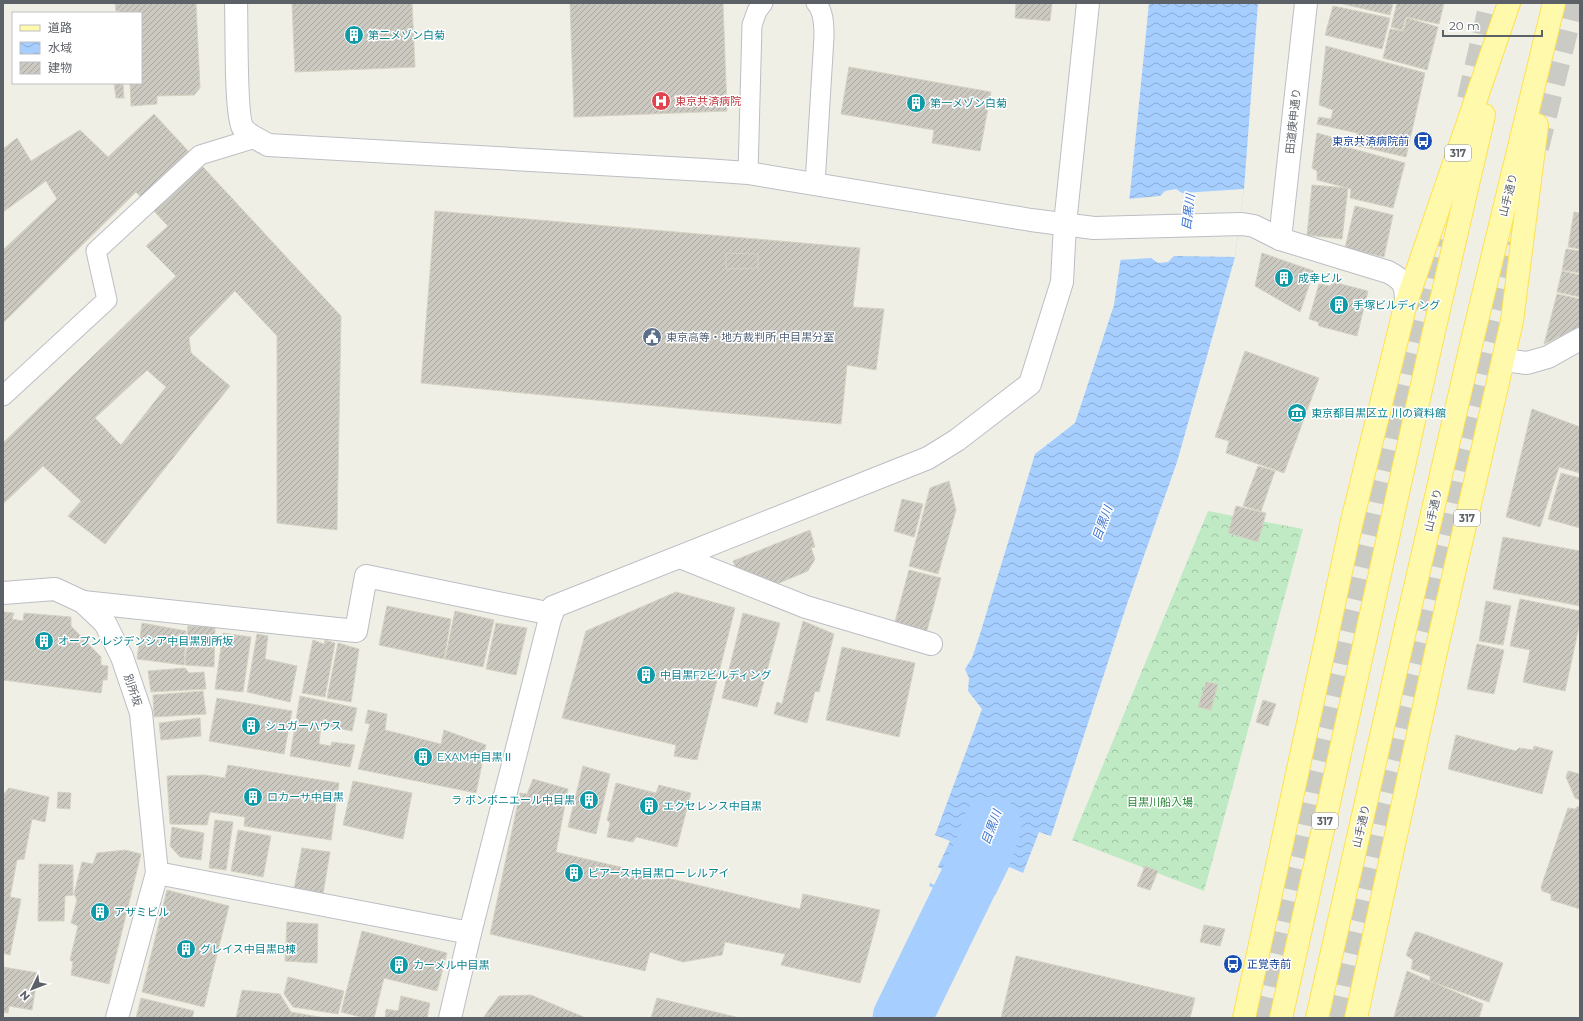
<svg xmlns="http://www.w3.org/2000/svg" width="1583" height="1021" font-family="Montserrat,'Noto Sans JP',sans-serif">
	<defs>
		<pattern id="forest-crowns" width="20" height="18" patternUnits="userSpaceOnUse"><rect width="20" height="18" fill="#bfeac4"/><path d="M2 6a3 3 0 1 1 6 0M12 15a3 3 0 1 1 6 0" fill="none" stroke="#9ec1a3"/></pattern>
		<pattern id="water-waves" width="16" height="10" patternUnits="userSpaceOnUse"><rect width="16" height="10" fill="#a6cfff"/><path d="M0 5q4-4 8 0t8 0" fill="none" stroke="#8aabd2"/></pattern>
		<pattern id="building-hatch" width="6" height="6" patternUnits="userSpaceOnUse"><rect width="6" height="6" fill="#ccc9c1"/><path d="M-1 1l2-2M0 6l6-6M5 7l2-2" fill="none" stroke="#a9a7a1"/></pattern>
	</defs>
	<rect width="100%" height="100%" fill="#f0efe5"/>
	<path fill="url(#forest-crowns)" d="M1208 511 1303 529 1204 891 1072 840Z"/>
	<path fill="url(#water-waves)" d="M1149 3H1258L1244 189 1235 257 1177 462 1126 607 1051 836 1039 832 1023 873 1009 867 987 912 929 886 950 841 935 835 982 709 968 691 969 678 965 669 972 658 980 634 1035 454 1075 423 1114 305 1130 194Z"/>
	<g fill="#f0efe5">
		<path d="M1176 189 1182 193 1244 189 1235 257 1174 256 1168 262 1158 263 1151 258 1119 260 1128 199 1160 196 1165 191Z"/>
		<path d="M938 867 996 895 988 911 930 883Z"/>
	</g>
	<g fill="none" stroke-linecap="round" stroke-linejoin="round">
		<path stroke="#a6cfff" stroke-width="59" d="M902 1018 983 852 992 826"/>
	</g>
	<g fill="url(#building-hatch)" stroke="#d6d2c2" fill-rule="evenodd">
		<path d="M115 3H196L200 88 194 95 157 96V104L131 106 130 83H141V13H126L116 11Z"/>
		<path d="M292 3H412L415 67 295 72Z"/>
		<path d="M570 3H723L727 111 574 117Z"/>
		<path d="M1016 3H1052L1050 21 1015 18Z"/>
		<path d="M1339 3H1393L1390 15Z"/>
		<path d="M1397 3H1444L1439 24 1406 17 1402 30 1391 27Z"/>
		<path d="M1333 6 1390 18 1382 49 1325 35Z"/>
		<path d="M1407 18 1438 27 1427 70 1383 58 1390 29 1403 31Z"/>
		<path d="M1326 46 1425 73 1406 157 1354 145 1357 133 1317 124 1319 117 1331 119 1333 110 1319 105Z"/>
		<path d="M849 67 991 92 980 151 932 143 934 130 841 114Z"/>
		<path d="M114 83H123L124 98H116Z"/>
		<path d="M154 114 341 316 337 530 277 523V336L235 291 189 338 191 353 230 386 105 544 68 516 81 501 43 466 3 504V443L176 276 146 246 168 226 136 192 3 323V250L57 199 46 181 3 212V149L17 138 31 161 80 130 108 157ZM147 370 166 387 121 445 95 418Z"/>
		<path d="M1317 133 1346 141V147L1405 163 1393 208 1350 198 1351 189 1317 180V171L1312 168Z"/>
		<path d="M1312 185 1348 188 1342 239 1307 235Z"/>
		<path d="M1355 206 1393 215 1384 257 1345 248Z"/>
		<path d="M435 211 860 248 853 307 884 309 876 370 847 365 841 424 421 383Z"/>
		<path d="M1574 212 1580 213V249L1568 247Z"/>
		<path d="M1566 249 1580 251V273L1562 270Z"/>
		<path d="M726 253 758 254V268L726 269Z"/>
		<path d="M1262 253 1314 271 1300 312 1255 286Z"/>
		<path d="M1562 271 1580 275V297L1557 292Z"/>
		<path d="M1333 282 1368 291 1357 336 1319 326 1318 322 1309 319 1319 284 1330 286Z"/>
		<path d="M1557 294 1580 299V327L1544 344Z"/>
		<path d="M1245 351 1319 378 1284 473 1226 453 1229 441 1215 437Z"/>
		<path d="M1532 409 1580 427V473L1559 467 1540 527 1506 517Z"/>
		<path d="M1258 466 1275 471 1261 511 1243 506Z"/>
		<path d="M1561 473 1580 478V528L1548 519Z"/>
		<path d="M949 481 956 510 938 574 909 566 930 488Z"/>
		<path d="M902 499 923 504 914 537 894 531Z"/>
		<path d="M1236 506 1266 513 1258 542 1228 533Z"/>
		<path d="M810 530 815 547 811 548 815 559 808 571 767 588 739 576 733 561Z"/>
		<path d="M1503 537 1580 551V606L1493 589Z"/>
		<path d="M909 570 941 578 926 634 894 625Z"/>
		<path d="M676 592 735 608 697 760 674 756 676 745 562 718 586 631Z"/>
		<path d="M1520 599 1580 611V622L1565 691 1523 682 1530 650 1510 646Z"/>
		<path d="M1486 601 1511 606 1503 645 1479 641Z"/>
		<path d="M387 606 451 619 444 659 379 645Z"/>
		<path d="M455 611 494 620 483 667 445 659Z"/>
		<path d="M3 612 14 613 12 619 23 621 24 613 71 617V626L101 657V665L108 666 107 680H103L101 693 3 680Z"/>
		<path d="M743 613 780 623 757 707 722 698Z"/>
		<path d="M803 621 834 634 819 692 815 691 807 723 774 714 777 702 782 704Z"/>
		<path d="M142 623 186 631 184 665 137 659Z"/>
		<path d="M496 623 527 628 516 675 486 669Z"/>
		<path d="M188 626 215 627 214 667 185 665Z"/>
		<path d="M223 633 251 637 243 692 215 689Z"/>
		<path d="M257 634 268 636 265 659 297 666 290 702 247 692Z"/>
		<path d="M313 640 324 644 325 640 335 643 325 697 302 693Z"/>
		<path d="M338 643 359 649 351 702 327 698Z"/>
		<path d="M1477 644 1504 650 1494 694 1467 689Z"/>
		<path d="M842 647 915 663 899 737 826 720Z"/>
		<path d="M185 668 189 673 204 672 206 689 151 692 148 671Z"/>
		<path d="M1206 682 1218 684 1211 710 1198 707Z"/>
		<path d="M203 691 206 714 154 717 153 695Z"/>
		<path d="M300 696 357 708 352 731 321 725 319 744 331 746 332 742 355 745 350 767 290 756Z"/>
		<path d="M217 698 292 711 284 754 209 741Z"/>
		<path d="M1263 700 1276 704 1268 726 1256 722Z"/>
		<path d="M368 710 387 714 385 730 441 744 444 730 486 745 476 793 358 769 370 724 365 723Z"/>
		<path d="M200 718 201 736 161 740 159 723Z"/>
		<path d="M1456 735 1516 751 1519 748 1533 750 1534 746 1553 751 1542 794 1448 769Z"/>
		<path d="M228 765 339 783 331 840 244 826 245 817 210 812 207 825 170 824 167 776 205 775 225 778Z"/>
		<path d="M583 766 610 774 596 834 568 827Z"/>
		<path d="M1568 771 1580 774V800L1575 798 1566 777Z"/>
		<path d="M533 779 568 789 556 852 800 909 803 894 880 910 860 983 781 965 785 954 725 942 722 955 683 962 650 952 645 971 490 934 520 793 527 794Z"/>
		<path d="M353 781 412 793 403 839 343 825Z"/>
		<path d="M616 783 656 793 659 785 691 793 677 847 636 837 633 842 607 837 610 823 607 820Z"/>
		<path d="M9 788 49 797 45 822 32 819 24 859 17 860 10 897 21 899 10 955 3 953V795Z"/>
		<path d="M58 792 71 793 70 809 57 808Z"/>
		<path d="M1578 806 1580 807V909L1551 900V894L1542 891 1541 887 1568 808 1575 809Z"/>
		<path d="M215 820 233 822 226 870 209 868Z"/>
		<path d="M172 827 204 833 201 860 180 857 170 846Z"/>
		<path d="M238 830 271 836 263 877 231 871Z"/>
		<path d="M302 848 330 852 323 894 294 889Z"/>
		<path d="M125 850 141 854 109 984 71 975 73 962 70 960 78 926 71 923 77 900 74 894 82 862 93 864 97 853Z"/>
		<path d="M39 864 73 865V895L65 896 64 921H38Z"/>
		<path d="M1145 866 1158 871 1150 890 1137 886Z"/>
		<path d="M167 890 229 906 204 1007 142 992Z"/>
		<path d="M287 922 318 924 317 963 285 961Z"/>
		<path d="M1204 925 1225 929 1220 946 1200 942Z"/>
		<path d="M362 931 447 953 437 991 384 978 374 1018H364L341 1012Z"/>
		<path d="M1415 932H1418L1503 963 1489 1002 1430 981V976L1411 969 1413 960 1406 955Z"/>
		<path d="M1016 956 1195 998 1190 1018H1001Z"/>
		<path d="M3 967 38 973 32 1010 9 1006 8 1013 3 1012Z"/>
		<path d="M1407 971 1483 1004 1479 1018 1394 1017Z"/>
		<path d="M288 977 344 991 338 1014 293 1007 284 994Z"/>
		<path d="M242 990 280 994 291 1012 325 1018H236Z"/>
		<path d="M531 995 586 1018H483L499 996Z"/>
		<path d="M401 996 430 1003 427 1018H385L386 1009 398 1011Z"/>
		<path d="M141 998 194 1011 192 1018H136Z"/>
		<path d="M657 998 740 1018H651Z"/>
	</g>
	<g fill="none" stroke-linecap="round" stroke-linejoin="round">
		<g stroke="#cbcbc6" stroke-width="22" stroke-dasharray="22 11" stroke-linecap="butt">
			<path d="M1468 99 1490 3"/>
			<path d="M1538 148 1574 3"/>
			<path d="M1260 1018 1436 238"/>
			<path d="M1336 1018 1488 348 1514 243"/>
		</g>
		<g stroke="#bcbec5" stroke-width="21">
			<g id="service">
				<path d="M748 173 752 25 757 11 763 3"/>
				<path d="M815 184 824 37C824 26 824 11 816 3"/>
				<path d="M3 396 107 300 96 251 200 155 255 138"/>
			</g>
		</g>
		<g stroke="#bcbec5" stroke-width="24">
			<g id="minor">
				<path d="M236 3C237 23 235 116 243 128 247 135 262 141 268 145L705 170 748 173 1031 220 1094 228 1242 224 1254 226 1280 239 1388 272C1404 280 1406 285 1406 303"/>
				<path d="M1280 239 1306 3"/>
				<path d="M1504 360 1527 363 1548 357 1580 339"/>
				<path d="M680 557 806 607 931 644"/>
				<path d="M3 593 55 589 83 602 105 623 122 657 141 713 157 873 117 1018"/>
				<path d="M83 602 356 631 366 576 552 614"/>
				<path d="M157 873 470 933"/>
				<path d="M450 1018 470 933 553 607 928 458 957 440 1030 384 1062 282 1065 224"/>
			</g>
		</g>
		<g stroke="#bcbec5" stroke-width="24">
			<path id="tertiary" d="M1065 224 1088 3"/>
		</g>
		<g stroke="#ffe14f" stroke-width="24">
			<g id="primary">
				<path d="M1244 1018 1352 521 1406 303 1509 3"/>
				<path d="M1281 1018 1434 331 1484 115"/>
				<path d="M1317 1018 1404 635 1472 341 1554 3"/>
				<path d="M1356 1018 1438 643 1512 321 1537 125"/>
			</g>
		</g>
		<use href="#service" stroke="#fff" stroke-width="19"/>
		<use href="#minor" stroke="#fff" stroke-width="22"/>
		<use href="#tertiary" stroke="#fff" stroke-width="22"/>
		<use href="#primary" stroke="#fffaab" stroke-width="22"/>
	</g>
	<defs>
		<g id="building-disc" transform="scale(1)"><circle r="9.5" fill="#0f9aa8" stroke="#fff"/><path d="M-4-6H4V6H1V3H-1V6H-4ZM-2.5-4.3h1.7v1.8h-1.7ZM.8-4.3h1.7v1.8H.8ZM-2.5-1h1.7V.8h-1.7ZM.8-1h1.7V.8H.8Z" fill="#fff"/></g>
		<g id="hospital-disc" transform="scale(1)"><circle r="9.5" fill="#e0444e" stroke="#fff"/><path d="M-5-5h3v3.5h4V-5h3V5h-3V1.5h-4V5h-3Z" fill="#fff"/></g>
		<g id="bus-disc" transform="scale(1)"><circle r="9.5" fill="#1a4fb4" stroke="#fff"/><path d="M-5-6H5V4H4V6H2V4H-2V6H-4V4H-5ZM-3.5-4V0h7V-4ZM-3.5 1.2v1.5H-2V1.2ZM2 1.2v1.5H3.5V1.2Z" fill="#fff"/></g>
		<g id="civic-disc" transform="scale(1)"><circle r="9.5" fill="#5c6f8a" stroke="#fff"/><path d="M-.6-6.5H3V-4.5H.6V-3L4-1V1h2V6H-6V1h2V-1L-.6-3ZM-1.2 2.5V6h2.4V2.5Z" fill="#fff"/></g>
		<g id="museum-disc" transform="scale(1)"><circle r="9.5" fill="#0f9aa8" stroke="#fff"/><path d="M0-6L6-3V-2H-6V-3ZM-5-1h2V3h-2ZM-1-1h2V3h-2ZM3-1h2V3H3ZM-6 4H6V6H-6Z" fill="#fff"/></g>
	</defs>
	<g fill-rule="evenodd">
		<use href="#building-disc" x="354" y="35"/>
		<use href="#hospital-disc" x="661" y="101"/>
		<use href="#building-disc" x="916" y="103"/>
		<use href="#bus-disc" x="1423" y="141"/>
		<use href="#building-disc" x="1284" y="278"/>
		<use href="#building-disc" x="1339" y="305"/>
		<use href="#civic-disc" x="652" y="337"/>
		<use href="#museum-disc" x="1297" y="413"/>
		<use href="#building-disc" x="44" y="641"/>
		<use href="#building-disc" x="646" y="675"/>
		<use href="#building-disc" x="251" y="726"/>
		<use href="#building-disc" x="423" y="757"/>
		<use href="#building-disc" x="253" y="797"/>
		<use href="#building-disc" x="589" y="800"/>
		<use href="#building-disc" x="649" y="806"/>
		<use href="#building-disc" x="574" y="873"/>
		<use href="#building-disc" x="100" y="912"/>
		<use href="#building-disc" x="186" y="949"/>
		<use href="#bus-disc" x="1233" y="964"/>
		<use href="#building-disc" x="399" y="965"/>
	</g>
	<g text-anchor="middle" dominant-baseline="central" stroke-width="3" stroke-linejoin="round" paint-order="stroke">
		<g fill="#fff" stroke="#8d9095" stroke-width="1">
			<rect x="1445" y="145" width="26" height="16" rx="3"/>
			<rect x="1454" y="510" width="26" height="16" rx="3"/>
			<rect x="1312" y="813" width="26" height="16" rx="3"/>
		</g>
		<g font-size="10" font-weight="bold" fill="#5c6067">
			<text x="1458" y="153">317</text>
			<text x="1467" y="518">317</text>
			<text x="1325" y="821">317</text>
		</g>
		<g font-size="11" fill="#0d838f" stroke="#fff" text-anchor="start">
			<text x="368" y="35">第二メゾン白菊</text>
			<text x="930" y="103">第一メゾン白菊</text>
			<text x="1298" y="278">成幸ビル</text>
			<text x="1353" y="305">手塚ビルディング</text>
			<text x="1311" y="413">東京都目黒区立 川の資料館</text>
			<text x="58" y="641">オープンレジデンシア中目黒別所坂</text>
			<text x="660" y="675">中目黒F2ビルディング</text>
			<text x="265" y="726">シュガーハウス</text>
			<text x="437" y="757">EXAM中目黒Ⅱ</text>
			<text x="267" y="797">ロカーサ中目黒</text>
			<text x="575" y="800" text-anchor="end">ラ ボンボニエール中目黒</text>
			<text x="663" y="806">エクセレンス中目黒</text>
			<text x="588" y="873">ピアース中目黒ローレルアイ</text>
			<text x="114" y="912">アザミビル</text>
			<text x="200" y="949">グレイス中目黒B棟</text>
			<text x="413" y="965">カーメル中目黒</text>
		</g>
		<g font-size="11" fill="#be3a42" stroke="#fff" text-anchor="start">
			<text x="675" y="101">東京共済病院</text>
		</g>
		<g font-size="11" fill="#5c6067" stroke="#fff">
			<text transform="translate(1293 121) rotate(-84)">田道庚申通り</text>
			<text transform="translate(1508 195) rotate(-76)">山手通り</text>
			<text transform="translate(1433 510) rotate(-77)">山手通り</text>
			<text transform="translate(133 690) rotate(72)">別所坂</text>
			<text transform="translate(1361 826) rotate(-77)">山手通り</text>
		</g>
		<g font-size="11" fill="#164399" stroke="#fff" text-anchor="end">
			<text x="1409" y="141">東京共済病院前</text>
			<text x="1247" y="964" text-anchor="start">正覚寺前</text>
		</g>
		<g font-size="11" fill="#4e5e75" stroke="#fff" text-anchor="start">
			<text x="666" y="337">東京高等・地方裁判所 中目黒分室</text>
		</g>
		<g font-size="11" fill="#2c863a" stroke="#fff">
			<text x="1160" y="802">目黒川船入場</text>
		</g>
		<g font-size="12" font-style="italic" fill="#3c74d0" stroke="#fff">
			<text transform="translate(1188 212) rotate(-83)">目黒川</text>
			<text transform="translate(1102 523) rotate(-70)">目黒川</text>
			<text transform="translate(991 827) rotate(-70)">目黒川</text>
		</g>
	</g>
	<rect width="1583" height="1021" fill="none" stroke="#5c6067" stroke-width="8"/>
	<rect x="12" y="12" width="130" height="72" fill="#ffffff" stroke="#bebfc2"/>
	<rect x="20" y="25" width="20" height="6" fill="#fffaab" stroke="#bebfc2"/>
	<text x="48" y="32" font-size="12" fill="#5c6067">道路</text>
	<rect x="20" y="42" width="20" height="12" fill="url(#water-waves)" stroke="#bebfc2"/>
	<text x="48" y="52" font-size="12" fill="#5c6067">水域</text>
	<rect x="20" y="62" width="20" height="12" fill="url(#building-hatch)" stroke="#bebfc2"/>
	<text x="48" y="72" font-size="12" fill="#5c6067">建物</text>
	<g transform="translate(32 989) rotate(227)" stroke="#ffffff" stroke-width="3" paint-order="stroke">
	<path d="M0-3L7 15L0 10L-7 15Z" fill="#5c6067"/>
	<text y="-6" font-size="11" font-weight="bold" text-anchor="middle" fill="#5c6067">N</text>
	</g>
	<path d="M1443 30v6h99v-6" fill="none" stroke="#5c6067" stroke-width="2"/>
	<text x="1449" y="30" font-size="12" fill="#5c6067" stroke="#ffffff" stroke-width="3" paint-order="stroke">20 m</text>
</svg>
